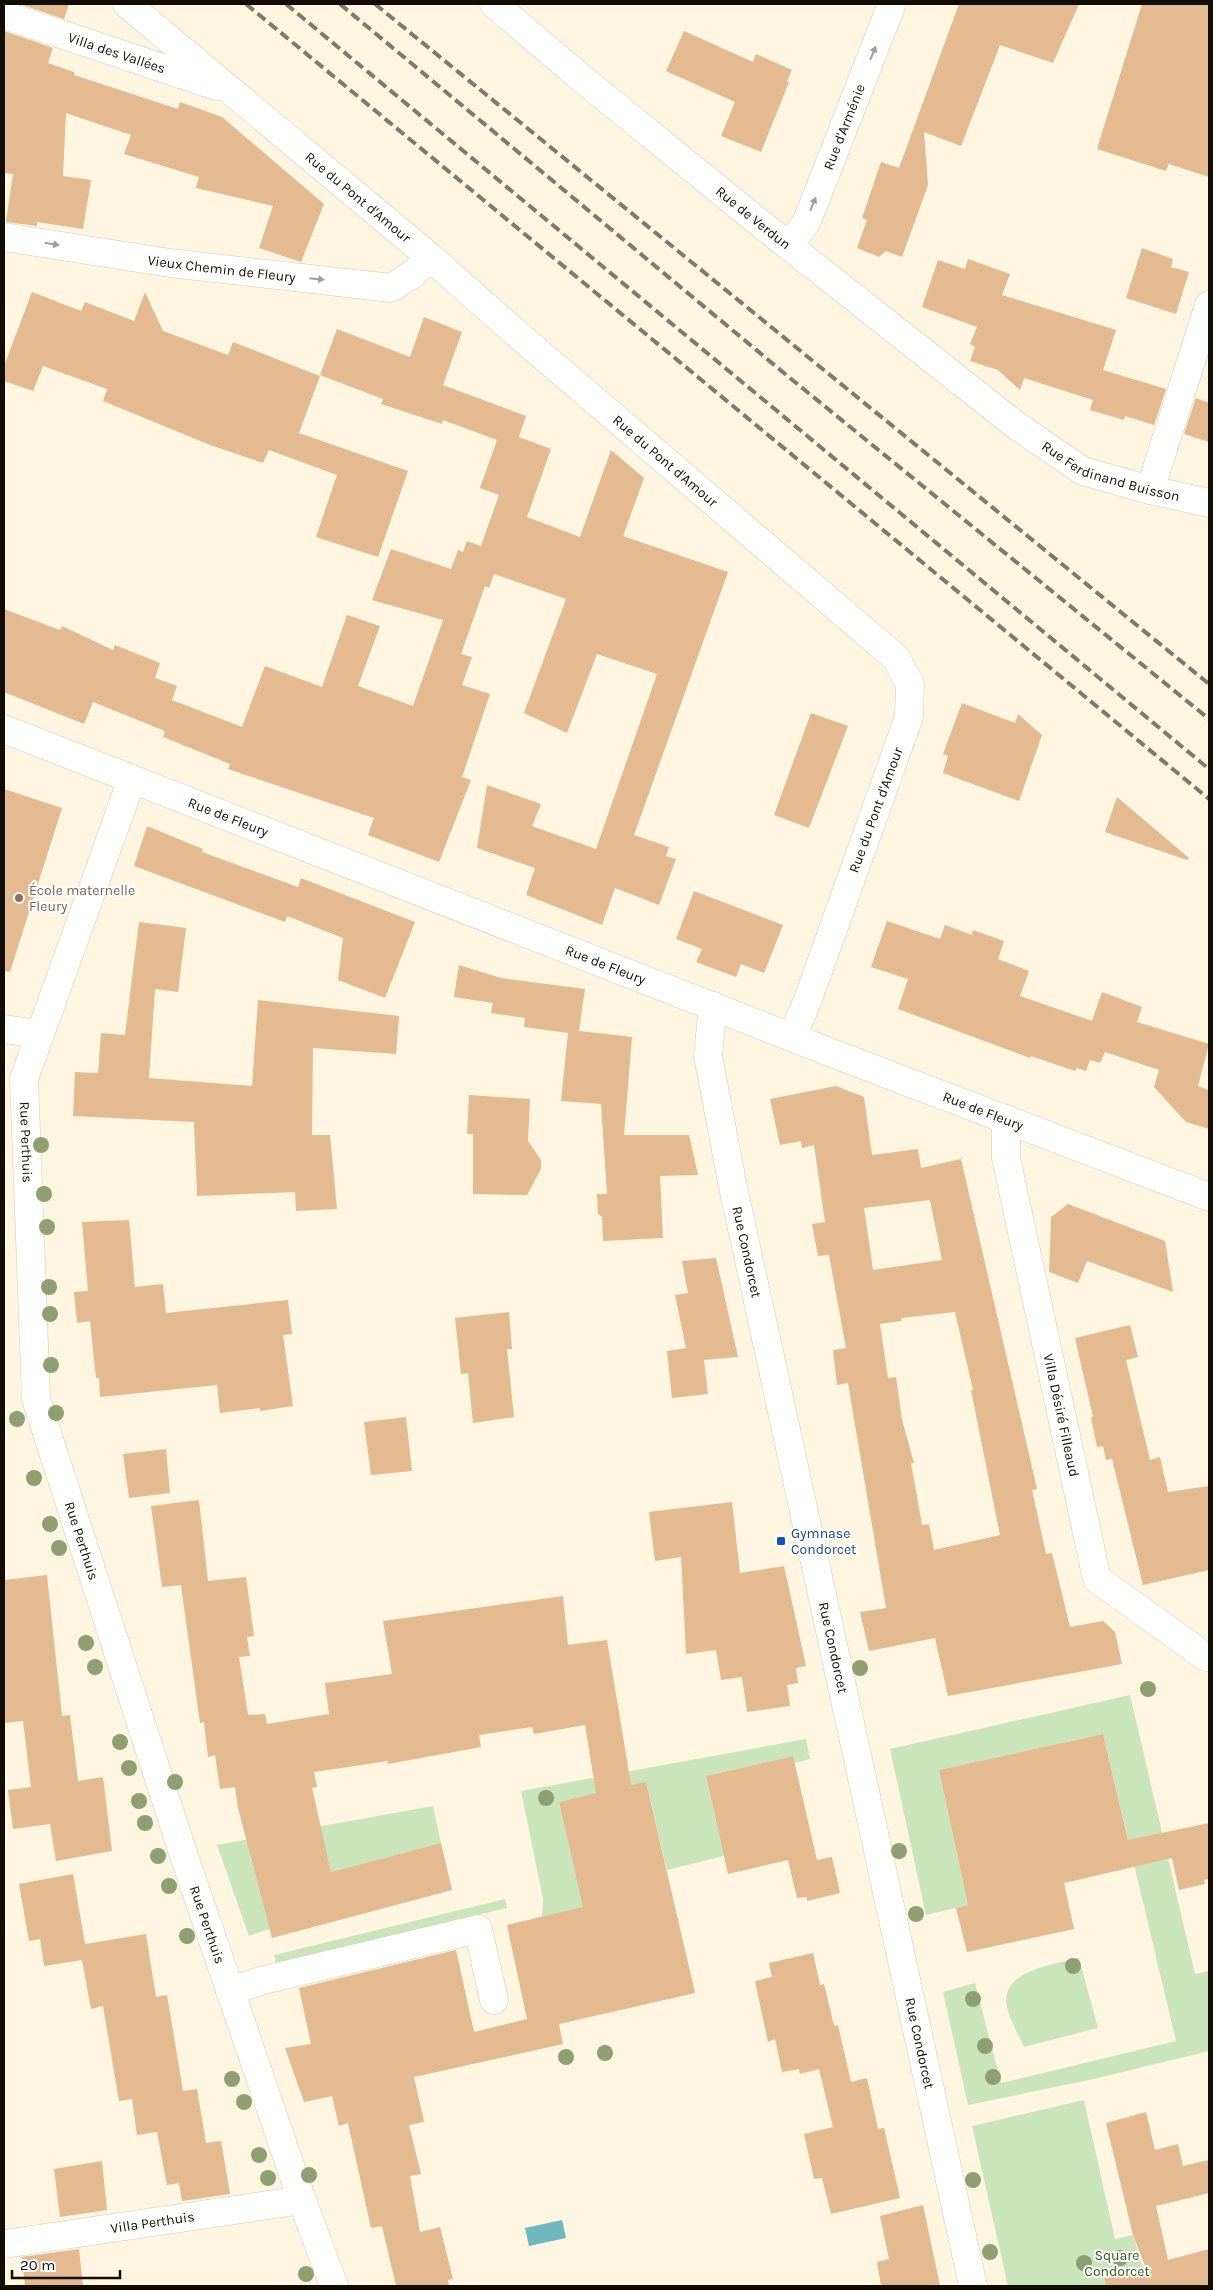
<svg xmlns="http://www.w3.org/2000/svg" width="1213" height="2290" font-family="Karla,sans-serif">
	<rect width="100%" height="100%" fill="#fef6e1"/>
	<g fill="#cae5bb">
		<path d="M1130 1695 1195 1974 1209 1971V2051L1094 2079 968 2105 943 1992 975 1983 1001 2083 1176 2041 1103 1734 939 1770 968 1905 926 1915 890 1749Z"/>
		<path d="M806 1739 810 1759 794 1763 793 1756 706 1776 724 1856 667 1870 646 1782 559 1802 601 1982 542 1917 543 1899 521 1791Z"/>
		<path d="M433 1806 441 1843 331 1872 323 1838 250 1854 270 1929 249 1936 217 1845Z"/>
		<path d="M505 1899 507 1908 276 1963 274 1955Z"/>
		<path d="M1079 1958 1098 2028 1024 2047C1019 2036 1005 2010 1006 2000 1007 1969 1056 1964 1079 1958Z"/>
		<path d="M1084 2100 1115 2239 1133 2235 1148 2286H1008L972 2126Z"/>
	</g>
	<path fill="#70b7bf" d="M562 2220 566 2238 529 2246 525 2228Z"/>
	<g fill="#e4ba91" fill-rule="evenodd">
		<path d="M20 4H69L64 19Z"/>
		<path d="M959 4H1079L1053 63 1000 45 961 146 924 132 928 185 902 257 886 251 879 257 857 248 867 220 862 218 881 162 899 168Z"/>
		<path d="M1142 4H1209V177L1169 164 1166 171 1097 149Z"/>
		<path d="M4 31 53 48 48 63 74 72V75L178 109 180 102 222 117 324 204 301 262 259 248 273 206 196 188 199 177 124 154 131 135 66 113 63 176 91 180 83 229 37 222V226L6 222 13 174 4 173Z"/>
		<path d="M684 31 753 62 756 54 792 70 787 81 789 82 761 152 721 136 735 102 666 71Z"/>
		<path d="M1142 248 1173 259 1171 267 1189 272 1176 314 1126 298Z"/>
		<path d="M968 259 1010 274 1002 295 1116 330 1103 370 1166 389 1154 425 1125 416 1124 420 1090 410 1093 400 1024 378 1020 390 998 370 970 361 975 347 970 344 977 327 922 307 938 260 965 269Z"/>
		<path d="M32 292 81 311 85 302 134 321 145 292 163 331 228 355 233 342 320 376 299 433 408 471 378 557 316 537 337 475 269 450 263 463 210 445 103 401 107 389 43 366 33 391 4 381V366Z"/>
		<path d="M424 317 462 332 443 385 526 416 519 437 551 449 527 517 580 537 611 450 644 478 623 536 728 572 634 835 669 847 666 856 676 859 659 905 615 888 602 925 526 895 535 868 477 848 487 785 541 804 532 826 596 849 657 674 597 654 567 733 524 713 566 599 494 574 489 588 485 586 461 654 472 657 462 685 490 694 462 777 471 780 439 862 368 835 374 818 228 769 230 764 163 737 165 731 93 702 84 724 4 692V609L60 630 62 626 113 650 115 645 160 663 155 678 177 686 172 700 242 727 265 666 322 687 347 615 380 626 358 686 413 706 443 620 372 600 391 549 451 569 458 550 463 552 467 541 481 546 499 495 480 488 497 440 443 420 442 424 381 404 383 399 320 375 337 329 410 357Z"/>
		<path d="M1196 398 1209 403V442L1184 434Z"/>
		<path d="M962 703 1015 723 1018 714 1042 735 1019 801 943 773 948 756 943 754Z"/>
		<path d="M811 713 848 726 809 828 774 815Z"/>
		<path d="M4 789 62 808 10 972 4 971Z"/>
		<path d="M1117 797 1189 858 1187 860 1105 832Z"/>
		<path d="M147 826 203 849 202 852 298 887 301 878 415 922 385 998 338 980 343 938 287 916 285 922 134 866Z"/>
		<path d="M694 891 783 925 764 973 741 964 736 977 696 962 702 949 676 939Z"/>
		<path d="M887 921 940 939 945 925 972 935 973 930 1004 941 998 959 1029 971 1020 996 1092 1021 1102 992 1142 1007 1137 1022 1209 1044 1198 1086 1209 1090V1129L1186 1122 1154 1087 1159 1070 1105 1052 1100 1063 1090 1060 1086 1071 1077 1068 1075 1071 1031 1056 1030 1058 898 1009 908 979 871 967Z"/>
		<path d="M139 922 186 928 178 992 155 989 149 1078 252 1086 258 1000 399 1016 396 1054 313 1048 312 1135H330L337 1209 296 1211 295 1192 197 1196 194 1122 73 1116 75 1072 98 1073 101 1033 125 1035Z"/>
		<path d="M459 965 501 978 585 989 579 1031 632 1037 624 1135H689L698 1175 660 1176 663 1238 603 1241 602 1217 598 1214 597 1194H607L601 1104 561 1101 568 1033 524 1027 525 1018 491 1013 493 1003 454 997Z"/>
		<path d="M836 1086 864 1097 872 1155 918 1149 921 1168 961 1159 1037 1489 1032 1490 1046 1554 1052 1553 1070 1627 1103 1621 1115 1632 1122 1664 948 1696 935 1638 869 1651 860 1612 886 1608 848 1383 837 1385 833 1350 846 1348 829 1255 818 1256 812 1224 825 1222 814 1145 802 1148 801 1141 780 1145 770 1099ZM930 1200 942 1260 873 1270 864 1208ZM955 1312 973 1390H971L1000 1535 934 1550 929 1524 922 1525 911 1463H914L902 1420 896 1377 888 1378 880 1324 901 1321V1318Z"/>
		<path d="M469 1095 530 1099 528 1141 541 1160V1169L527 1195 473 1194V1134H467Z"/>
		<path d="M1068 1204 1165 1241 1173 1292 1087 1261 1078 1283 1049 1272 1051 1217Z"/>
		<path d="M129 1220 135 1287 163 1284 166 1313 288 1300 292 1334 283 1335 293 1406 260 1411V1408L220 1413 217 1385 100 1397 99 1378H96L90 1321 77 1323 74 1292 88 1291 82 1222Z"/>
		<path d="M716 1258 738 1357 704 1360 708 1394 672 1398 667 1351 686 1348 675 1295 688 1293 682 1261Z"/>
		<path d="M509 1312 512 1349H507L514 1417 473 1423 468 1373 461 1374 455 1318Z"/>
		<path d="M1130 1325 1138 1357 1126 1360 1150 1460 1160 1457 1168 1492 1209 1486V1570L1143 1585 1112 1459 1106 1460 1103 1446 1097 1447 1091 1417H1093L1075 1338Z"/>
		<path d="M406 1417 412 1471 371 1475 364 1422Z"/>
		<path d="M166 1449 170 1493 129 1498 123 1454Z"/>
		<path d="M199 1500 208 1581 246 1577 254 1636 247 1637 250 1656 239 1657 248 1715 265 1714 267 1724 329 1714 325 1683 392 1674 383 1621 563 1596 568 1645 607 1640 631 1785 646 1782 695 1993 559 2024 563 2044 414 2077 424 2122 409 2125 421 2174 410 2176 420 2232 440 2227 453 2279 448 2280 449 2286H396L382 2226 371 2228 348 2123 339 2126 332 2096 304 2102 285 2048 311 2044 299 1988 456 1950 474 2032 527 2019 507 1925 583 1907 559 1802 596 1793 585 1725 534 1734 532 1727 479 1735 481 1747 388 1764V1761L314 1772 317 1787 312 1788 331 1872 441 1843 452 1890 272 1938 238 1808 235 1787 220 1789 215 1755 208 1757 204 1722 200 1723 181 1585 162 1587 151 1506Z"/>
		<path d="M732 1502 740 1573 784 1566 806 1666 796 1668 798 1683 787 1685 790 1706 747 1712 742 1677 721 1680 716 1650 686 1654 681 1557 655 1561 649 1512Z"/>
		<path d="M47 1575 62 1716 70 1715 78 1781 103 1777 112 1851 56 1861 50 1824 13 1829 8 1790 31 1787 23 1721 4 1723V1580Z"/>
		<path d="M1103 1734 1128 1840 1209 1823V1879L1204 1880 1205 1884 1179 1890 1172 1858 1064 1883 1074 1929 967 1952 956 1908 968 1905 939 1770Z"/>
		<path d="M793 1756 817 1860 832 1857 840 1893 807 1901V1897L797 1898 788 1860 728 1874 706 1776Z"/>
		<path d="M73 1874 85 1944 146 1934 156 1997 167 1995 183 2091 197 2089 206 2143 221 2141 230 2194 182 2201 179 2183 167 2185 157 2132 137 2135 132 2099 119 2101 103 2006 91 2009 82 1960 44 1966 40 1939 29 1941 19 1884Z"/>
		<path d="M813 1953 820 1985 824 1984 834 2026 838 2025 851 2082 867 2078 878 2129 884 2128 900 2198 831 2214 822 2178 814 2179 804 2134 833 2127 819 2069 800 2074 799 2069 782 2072 775 2039 768 2042 755 1981 772 1977 769 1963Z"/>
		<path d="M1146 2112 1155 2150 1178 2144 1183 2166 1209 2160V2193L1156 2206 1168 2260 1209 2249V2286H1106L1104 2276 1145 2266 1133 2235 1106 2123Z"/>
		<path d="M102 2161 107 2210 60 2217 54 2169Z"/>
		<path d="M923 2205 940 2286H881L877 2262 889 2259 880 2216Z"/>
		<path d="M79 2249 83 2286H25L22 2257Z"/>
	</g>
	<g fill="none" stroke-linecap="round" stroke-linejoin="round">
		<g stroke="#d6ccb4" stroke-width="29">
			<g id="minor">
				<path id="s1" d="M127 4 430 257 516 333 896 658 910 684 909 717 807 1002 792 1037"/>
				<path id="s2" d="M494 4 580 77 761 224 1017 426 1083 471 1150 490 1209 503"/>
				<path id="s3" d="M4 15 216 86"/>
				<path id="s4" d="M4 237 170 263 391 288 413 274 430 257"/>
				<path id="s5" d="M789 246 807 221 892 4"/>
				<path d="M1150 490 1209 305"/>
				<path id="s6" d="M4 729 824 1050 1209 1197"/>
				<path id="s7" d="M132 779 24 1079 36 1399 184 1856 302 2200 334 2286"/>
				<path id="s8" d="M713 1006 708 1056 733 1187 973 2286"/>
				<path d="M4 1029 38 1034"/>
				<path id="s9" d="M1006 1119V1158L1097 1579 1206 1657"/>
				<path d="M230 1991 264 1980 478 1929 494 2000"/>
				<path id="s10" d="M4 2244 302 2200"/>
			</g>
		</g>
		<use href="#minor" stroke="#fff" stroke-width="28"/>
		<g stroke="#807a6c" stroke-width="4" stroke-dasharray="10 5" stroke-linecap="butt">
			<path d="M246 4 1209 799"/>
			<path d="M286 4 1209 769"/>
			<path d="M340 4 790 378 1209 719"/>
			<path d="M375 4 1209 684"/>
		</g>
	</g>
	<g fill="#8e9f71">
		<circle cx="41" cy="1145" r="8"/>
		<circle cx="44" cy="1194" r="8"/>
		<circle cx="47" cy="1227" r="8"/>
		<circle cx="49" cy="1287" r="8"/>
		<circle cx="50" cy="1314" r="8"/>
		<circle cx="51" cy="1365" r="8"/>
		<circle cx="56" cy="1413" r="8"/>
		<circle cx="17" cy="1419" r="8"/>
		<circle cx="34" cy="1478" r="8"/>
		<circle cx="50" cy="1524" r="8"/>
		<circle cx="59" cy="1548" r="8"/>
		<circle cx="86" cy="1643" r="8"/>
		<circle cx="95" cy="1667" r="8"/>
		<circle cx="860" cy="1668" r="8"/>
		<circle cx="1148" cy="1689" r="8"/>
		<circle cx="120" cy="1742" r="8"/>
		<circle cx="129" cy="1768" r="8"/>
		<circle cx="175" cy="1782" r="8"/>
		<circle cx="546" cy="1798" r="8"/>
		<circle cx="139" cy="1801" r="8"/>
		<circle cx="145" cy="1823" r="8"/>
		<circle cx="899" cy="1851" r="8"/>
		<circle cx="158" cy="1856" r="8"/>
		<circle cx="169" cy="1886" r="8"/>
		<circle cx="916" cy="1914" r="8"/>
		<circle cx="187" cy="1936" r="8"/>
		<circle cx="1073" cy="1966" r="8"/>
		<circle cx="973" cy="1999" r="8"/>
		<circle cx="985" cy="2046" r="8"/>
		<circle cx="605" cy="2053" r="8"/>
		<circle cx="566" cy="2057" r="8"/>
		<circle cx="993" cy="2077" r="8"/>
		<circle cx="232" cy="2079" r="8"/>
		<circle cx="244" cy="2102" r="8"/>
		<circle cx="259" cy="2155" r="8"/>
		<circle cx="309" cy="2175" r="8"/>
		<circle cx="268" cy="2178" r="8"/>
		<circle cx="973" cy="2180" r="8"/>
		<circle cx="990" cy="2252" r="8"/>
		<circle cx="1120" cy="2258" r="8"/>
		<circle cx="1084" cy="2263" r="8"/>
		<circle cx="306" cy="2274" r="8"/>
	</g>
	<defs><path id="oneway-solid" d="M-6-.8H1V-3.2L6.5 0L1 3.2V.8H-6Z" transform="scale(1.25)"/></defs>
	<g fill="#a09e9b">
		<use href="#oneway-solid" transform="translate(873 53) rotate(-68)"/>
		<use href="#oneway-solid" transform="translate(813 204) rotate(-68)"/>
		<use href="#oneway-solid" transform="translate(52 244) rotate(9)"/>
		<use href="#oneway-solid" transform="translate(317 279) rotate(6)"/>
	</g>
	<circle fill="#8d6e63" stroke="#fff" stroke-width="2" cx="19" cy="898" r="5"/>
	<rect fill="#1a4fb4" stroke="#fff" stroke-width="2" x="776" y="1536" width="10" height="10" rx="2.5"/>
	<g text-anchor="middle" dominant-baseline="central" stroke-width="4" stroke-linejoin="round" paint-order="stroke">
		<g font-size="14" fill="#110d05" stroke="#fff">
			<text stroke="none"><textPath href="#s3" startOffset="119">Villa des Vallées</textPath></text>
			<text stroke="none"><textPath href="#s5" startOffset="132">Rue d'Arménie</textPath></text>
			<text stroke="none"><textPath href="#s1" startOffset="301">Rue du Pont d'Amour</textPath></text>
			<text stroke="none"><textPath href="#s2" startOffset="336">Rue de Verdun</textPath></text>
			<text stroke="none"><textPath href="#s4" startOffset="220">Vieux Chemin de Fleury</textPath></text>
			<text stroke="none"><textPath href="#s1" startOffset="706">Rue du Pont d'Amour</textPath></text>
			<text stroke="none"><textPath href="#s2" startOffset="778">Rue Ferdinand Buisson</textPath></text>
			<text transform="translate(876 810) rotate(-70)">Rue du Pont d'Amour</text>
			<text stroke="none"><textPath href="#s6" startOffset="241">Rue de Fleury</textPath></text>
			<text stroke="none"><textPath href="#s6" startOffset="646">Rue de Fleury</textPath></text>
			<text stroke="none"><textPath href="#s6" startOffset="1051">Rue de Fleury</textPath></text>
			<text stroke="none"><textPath href="#s7" startOffset="382">Rue Perthuis</textPath></text>
			<text stroke="none"><textPath href="#s8" startOffset="250">Rue Condorcet</textPath></text>
			<text stroke="none"><textPath href="#s9" startOffset="302">Villa Désiré Filleaud</textPath></text>
			<text stroke="none"><textPath href="#s7" startOffset="788">Rue Perthuis</textPath></text>
			<text stroke="none"><textPath href="#s8" startOffset="655">Rue Condorcet</textPath></text>
			<text stroke="none"><textPath href="#s7" startOffset="1192">Rue Perthuis</textPath></text>
			<text stroke="none"><textPath href="#s8" startOffset="1060">Rue Condorcet</textPath></text>
			<text stroke="none"><textPath href="#s10" startOffset="150">Villa Perthuis</textPath></text>
		</g>
		<g font-size="14" fill="#785e54" stroke="#fff" text-anchor="start">
			<text x="29" y="890">École maternelle<tspan x="29" dy="16">Fleury</tspan></text>
		</g>
		<g font-size="14" fill="#164399" stroke="#fff" text-anchor="start">
			<text x="791" y="1533">Gymnase<tspan x="791" dy="16">Condorcet</tspan></text>
		</g>
		<g font-size="14" fill="#335816" stroke="#fff">
			<text x="1117" y="2255">Square<tspan x="1117" dy="16">Condorcet</tspan></text>
		</g>
	</g>
	<rect width="1213" height="2290" fill="none" stroke="#110d05" stroke-width="10"/>
	<path d="M12 2270v8h108v-8" fill="none" stroke="#110d05" stroke-width="2.5"/>
	<text x="20" y="2270" font-size="15" fill="#110d05" stroke="#ffffff" stroke-width="4" paint-order="stroke">20 m</text>
</svg>
